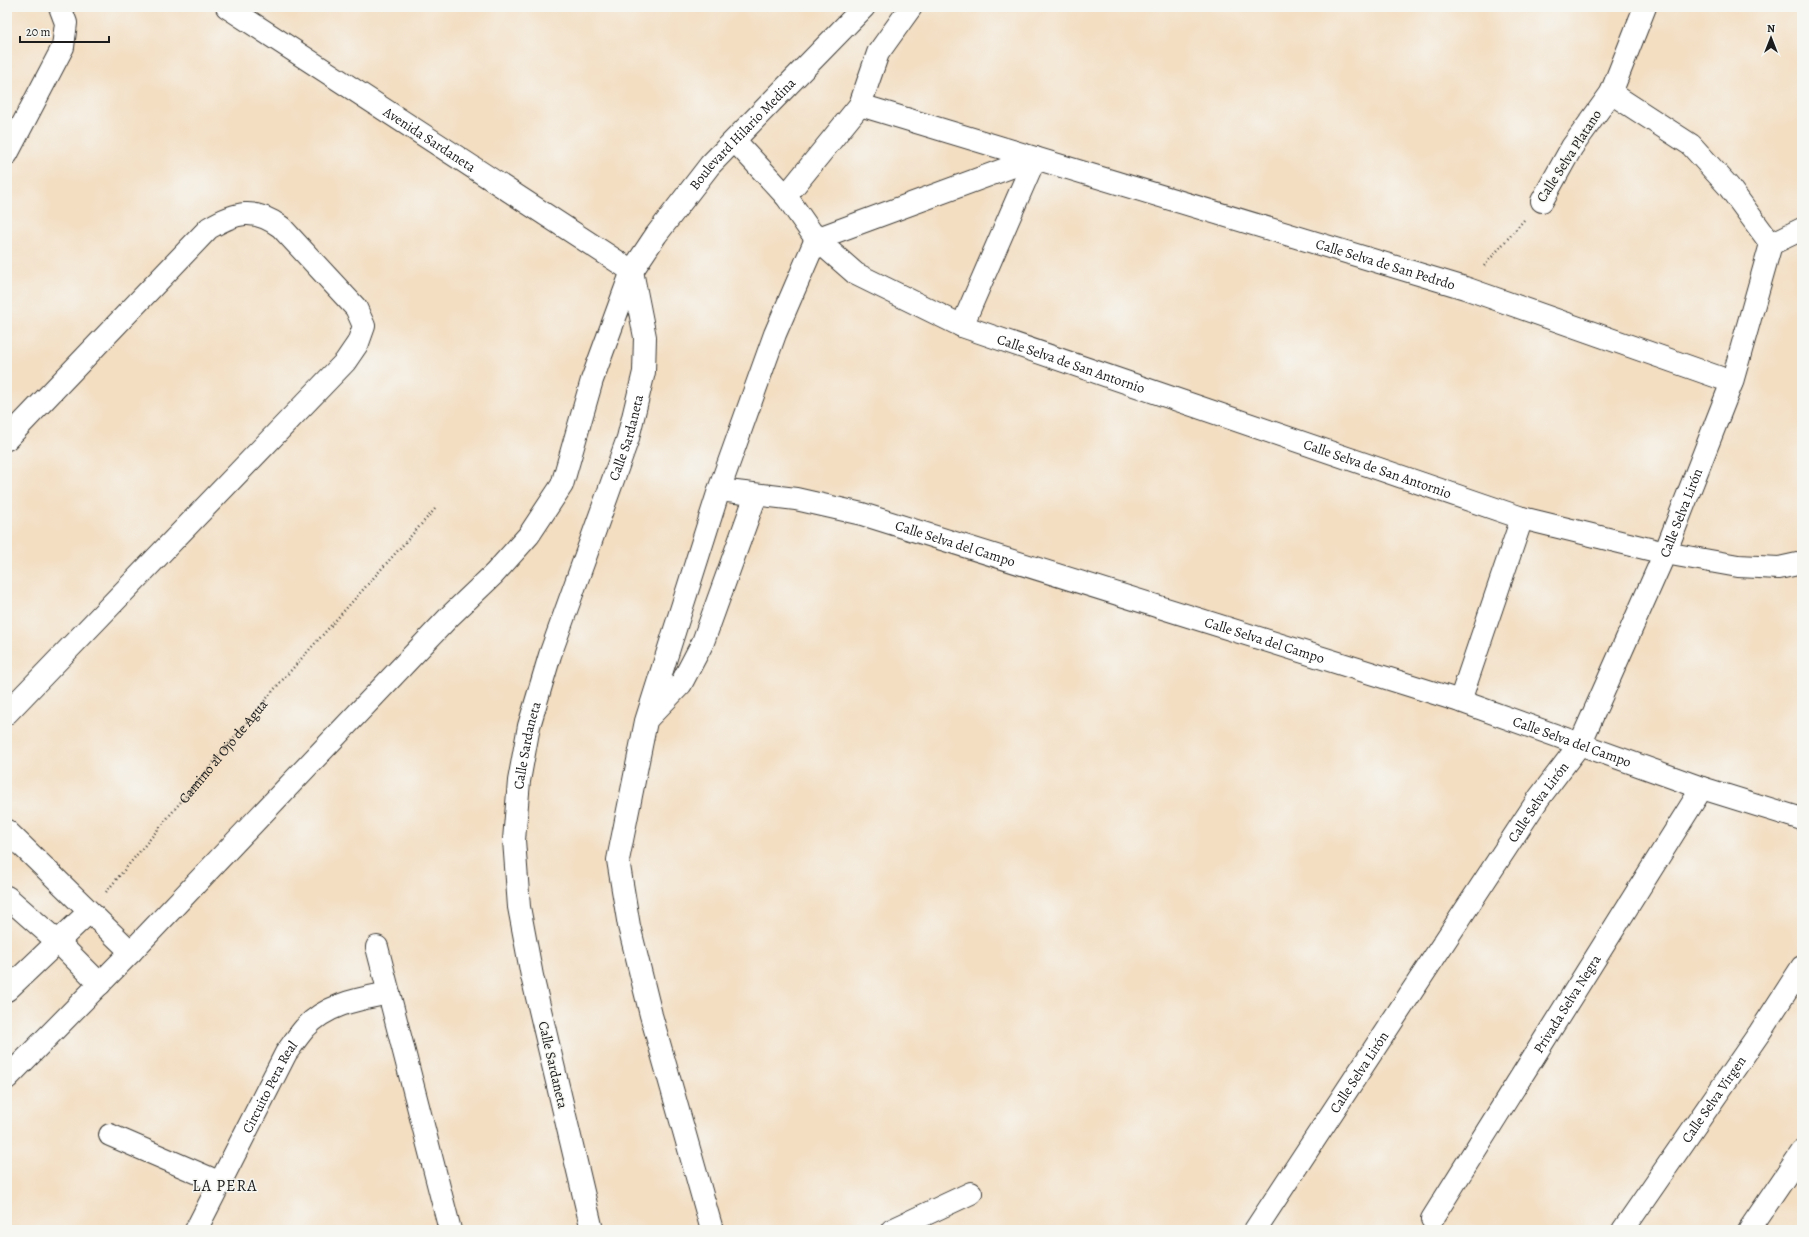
<svg xmlns="http://www.w3.org/2000/svg" width="1809" height="1237" font-family="Alegreya,serif">
	<rect width="100%" height="100%" fill="#f6f6f2"/>
	<filter id="ink" filterUnits="userSpaceOnUse"><feTurbulence type="fractalNoise" baseFrequency=".025" numOctaves="2"/><feDisplacementMap in="SourceGraphic" scale="8" xChannelSelector="R" yChannelSelector="G"/><feConvolveMatrix kernelMatrix="1 2 1 2 8 2 1 2 1" color-interpolation-filters="sRGB"/></filter>
	<filter id="wash" filterUnits="userSpaceOnUse"><feTurbulence type="fractalNoise" baseFrequency=".012" numOctaves="4" result="noise"/><feDisplacementMap in="SourceGraphic" scale="16" xChannelSelector="R" yChannelSelector="G"/><feGaussianBlur stdDeviation="0.9" result="paint"/><feColorMatrix in="noise" values="0 0 0 0 0 0 0 0 0 0 0 0 0 0 0 0 0 1.4 0 .05"/><feComposite in="paint" operator="in"/></filter>
	<g filter="url(#wash)">
		<rect width="100%" height="100%" fill="#f3dec2"/>
	</g>
	<g filter="url(#ink)">
		<g fill="none" stroke-linecap="round" stroke-linejoin="round">
			<g stroke="#3c3935" stroke-width="24">
				<g id="minor">
					<path id="s2" d="M227 7 632 271"/>
					<path d="M1611 93 1691 145 1729 187 1771 244"/>
					<path id="s3" d="M860 105 1465 288 1732 382"/>
					<path id="s4" d="M735 141 786 196 816 239 856 274 962 326 1522 518 1665 553 1738 566 1779 568 1802 563"/>
					<path d="M7 154 63 47 66 23 60 7"/>
					<path d="M786 196 860 105 878 53 911 7"/>
					<path d="M1542 201 1572 147 1611 93 1645 7"/>
					<path d="M1771 244 1802 229"/>
					<path d="M962 326 1035 158"/>
					<path d="M7 439 209 228C236 212 254 207 281 227L356 308 364 326 358 343 345 362 7 713"/>
					<path id="s5" d="M719 490 796 499 862 514 1460 701 1702 788 1802 819"/>
					<path d="M1460 701 1522 518"/>
					<path d="M649 717 681 684 703 642 756 495"/>
					<path d="M7 831 131 952"/>
					<path d="M7 897 58 942 100 984"/>
					<path d="M377 947 450 1230"/>
					<path d="M7 990 89 912"/>
					<path id="s6" d="M7 1078 131 952 451 615 494 574 529 535 562 485 592 380 632 271 656 235 710 165 864 7"/>
					<path d="M110 1135 221 1183"/>
					<path id="s7" d="M1432 1219 1702 788"/>
					<path id="s8" d="M196 1230 286 1053C292 1045 298 1036 305 1028 327 1004 359 999 389 993"/>
					<path id="s9" d="M592 1230 532 976 519 907 514 840 519 781 529 726 550 655 628 438 644 372 645 337 632 271"/>
					<path d="M712 1230 651 1015 629 926 618 860 646 721 719 490 775 334 816 239 1035 158"/>
					<path d="M892 1230 971 1193"/>
					<path id="s10" d="M1255 1230 1539 798 1580 744 1665 553 1732 382 1771 244"/>
					<path id="s11" d="M1623 1230 1760 1032 1802 967"/>
					<path d="M1749 1230 1802 1152"/>
				</g>
			</g>
			<g stroke="#3c3935" stroke-width="2.5" stroke-dasharray="1 3" stroke-linecap="butt">
				<path d="M1484 266 1524 220"/>
				<path id="s1" d="M106 892 277 686 435 509"/>
			</g>
			<use href="#minor" stroke="#fff" stroke-width="22"/>
		</g>
	</g>
	<g text-anchor="middle" dominant-baseline="central" stroke-width="3" stroke-linejoin="round" paint-order="stroke">
		<g font-size="14" fill="#1c1c1c" stroke="#f6f6f2">
			<text stroke="none"><textPath href="#s6" startOffset="1215">Boulevard Hilario Medina</textPath></text>
			<text stroke="none"><textPath href="#s2" startOffset="242">Avenida Sardaneta</textPath></text>
			<text transform="translate(1569 156) rotate(-57)">Calle Selva Platano</text>
			<text stroke="none"><textPath href="#s3" startOffset="549">Calle Selva de San Pedrdo</textPath></text>
			<text stroke="none"><textPath href="#s4" startOffset="414">Calle Selva de San Antornio</textPath></text>
			<text stroke="none"><textPath href="#s9" startOffset="818">Calle Sardaneta</textPath></text>
			<text stroke="none"><textPath href="#s4" startOffset="738">Calle Selva de San Antornio</textPath></text>
			<text stroke="none"><textPath href="#s10" startOffset="837">Calle Selva Lirón</textPath></text>
			<text stroke="none"><textPath href="#s5" startOffset="243">Calle Selva del Campo</textPath></text>
			<text stroke="none"><textPath href="#s5" startOffset="567">Calle Selva del Campo</textPath></text>
			<text stroke="none"><textPath href="#s5" startOffset="891">Calle Selva del Campo</textPath></text>
			<text stroke="none"><textPath href="#s9" startOffset="494">Calle Sardaneta</textPath></text>
			<text stroke="none"><textPath href="#s1" startOffset="183">Camino al Ojo de Agua</textPath></text>
			<text stroke="none"><textPath href="#s10" startOffset="513">Calle Selva Lirón</textPath></text>
			<text stroke="none"><textPath href="#s7" startOffset="254">Privada Selva Negra</textPath></text>
			<text transform="translate(553 1065) rotate(77)">Calle Sardaneta</text>
			<text stroke="none"><textPath href="#s10" startOffset="189">Calle Selva Lirón</textPath></text>
			<text stroke="none"><textPath href="#s8" startOffset="161">Circuito Pera Real</textPath></text>
			<text stroke="none"><textPath href="#s11" startOffset="159">Calle Selva Virgen</textPath></text>
		</g>
		<g font-size="16" letter-spacing="1" fill="#1c1c1c" stroke="#f6f6f2">
			<text x="225" y="1186">LA PERA</text>
		</g>
	</g>
	<rect width="1809" height="1237" fill="none" stroke="#f6f6f2" stroke-width="24"/>
	<g transform="translate(1771 38)" stroke="#f6f6f2" stroke-width="3" paint-order="stroke">
	<path d="M0-3L7 15L0 10L-7 15Z" fill="#1c1c1c"/>
	<text y="-6" font-size="11" font-weight="bold" text-anchor="middle" fill="#1c1c1c">N</text>
	</g>
	<path d="M20 36v6h89v-6" fill="none" stroke="#1c1c1c" stroke-width="2"/>
	<text x="26" y="36" font-size="12" fill="#1c1c1c" stroke="#f6f6f2" stroke-width="3" paint-order="stroke">20 m</text>
</svg>
